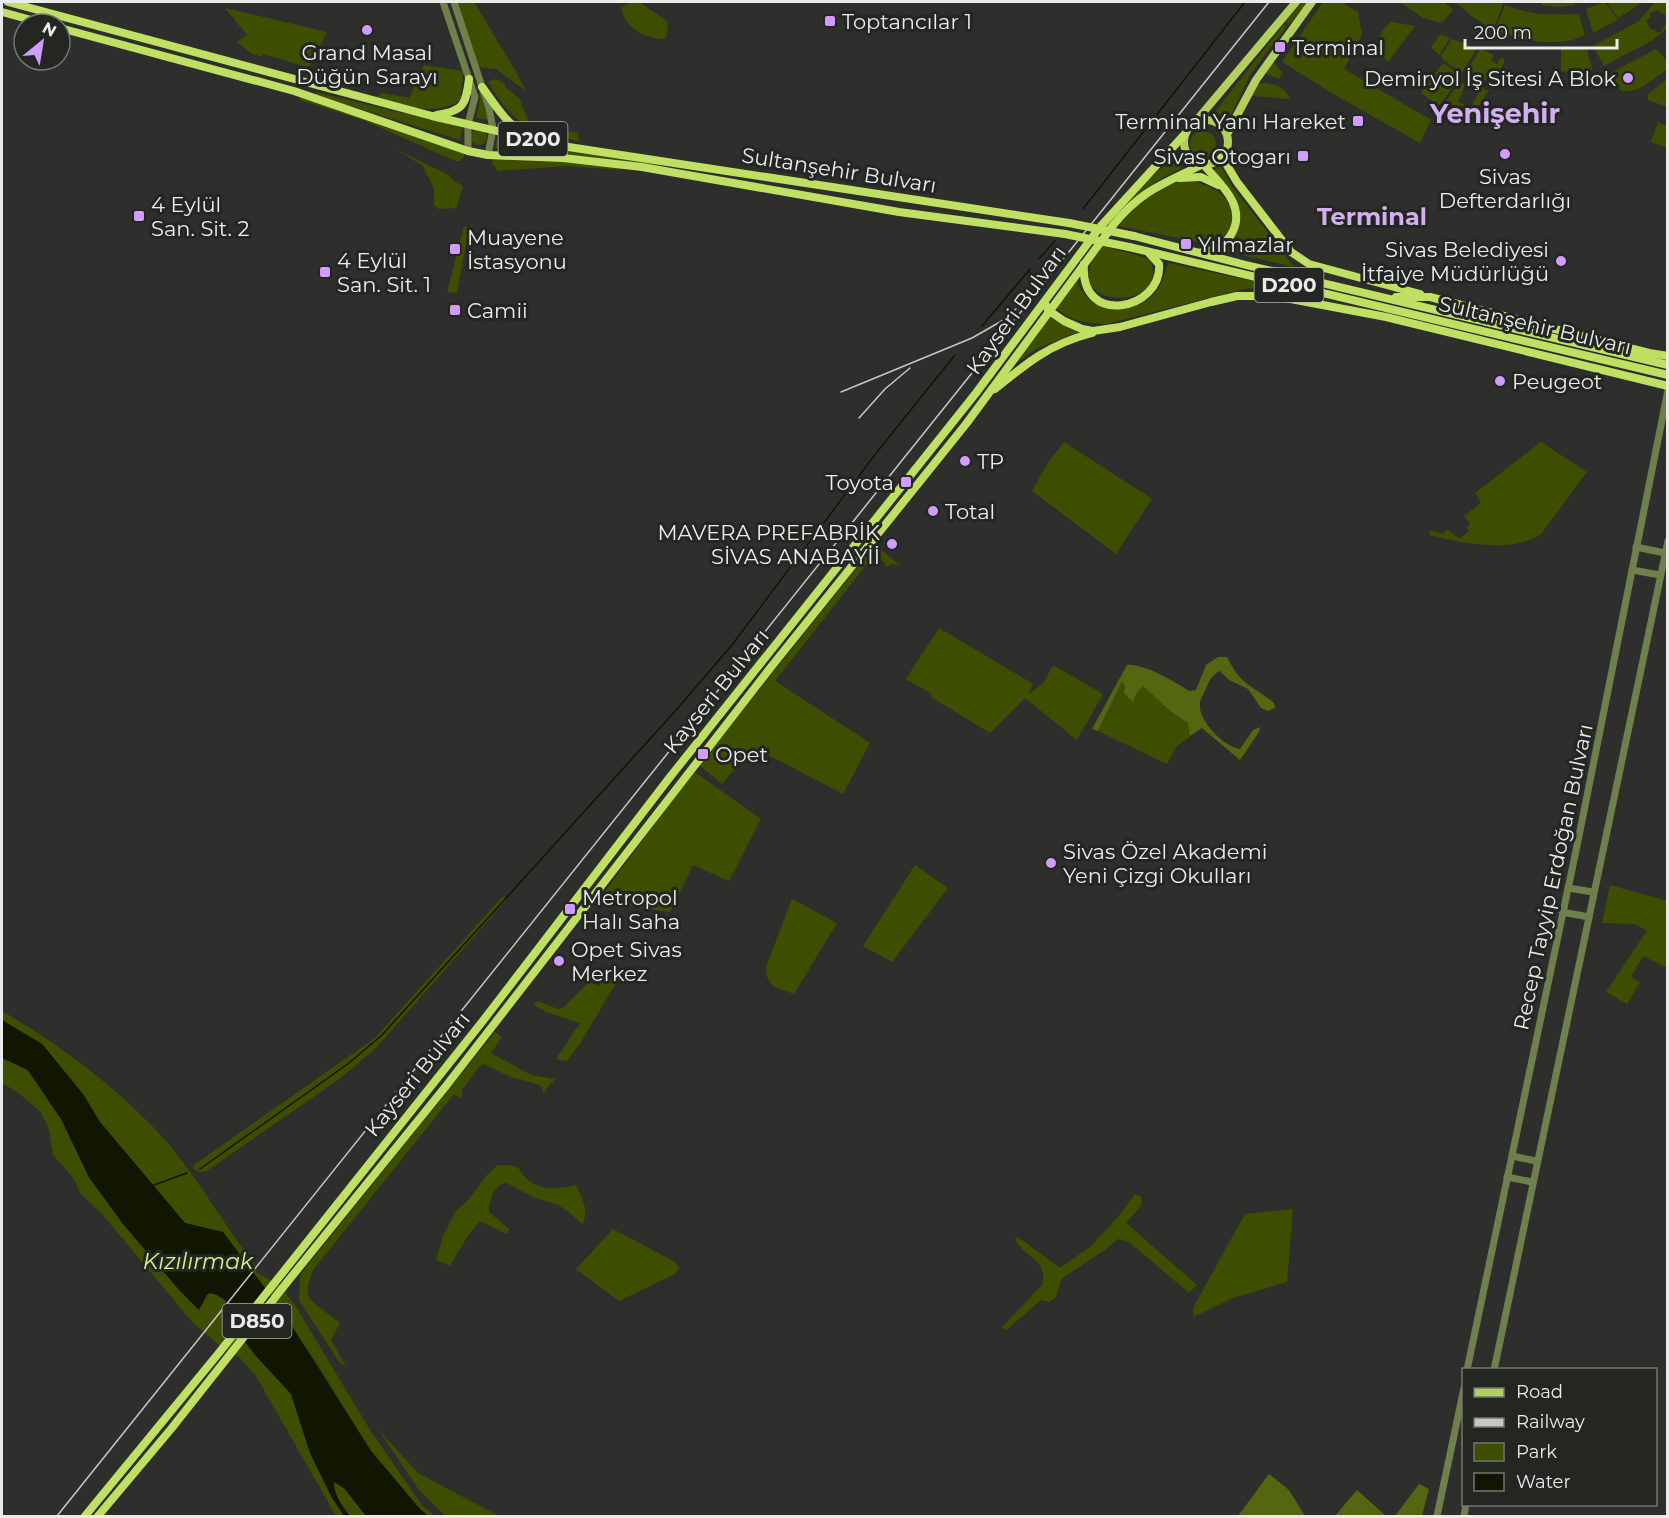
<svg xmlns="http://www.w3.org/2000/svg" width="1669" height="1518" font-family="Montserrat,sans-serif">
	<rect width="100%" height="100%" fill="#2e2f2c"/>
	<g fill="#3e4e00">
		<path d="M456 2H474L515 70 526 91 496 69 479 67Z"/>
		<path d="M639 2 668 22 666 39C645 39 626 29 621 8L629 3Z"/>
		<path d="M1301 2H1308L1289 25 1285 22Z"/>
		<path d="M1323 2H1341L1358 12 1362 35 1344 69 1431 120 1420 143 1330 92 1282 62Z"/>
		<path d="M1400 2H1444L1453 10 1442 23 1423 18Z"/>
		<path d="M1455 2H1499L1503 4 1493 30 1473 17Z"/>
		<path d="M1542 2H1574L1575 5 1560 7 1541 5Z"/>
		<path d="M1605 2 1618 20 1593 33 1586 9Z"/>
		<path d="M1607 2H1643L1618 18Z"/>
		<path d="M1655 2H1667V16L1656 10 1649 14 1651 17 1646 21 1650 28 1660 33 1667 22V29L1651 41 1604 66 1593 46 1639 21Z"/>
		<path d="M1505 5C1534 16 1549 15 1579 14L1585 35C1560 49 1520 40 1495 30Z"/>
		<path d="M225 8 327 32 310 65 306 69 303 66 263 54 262 57 252 54 237 42 247 35Z"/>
		<path d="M1391 22 1415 26 1388 62C1375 50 1376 33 1391 22Z"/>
		<path d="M1284 24 1287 26 1285 29 1251 73 1229 119 1214 113Z"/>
		<path d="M1440 34 1450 38 1439 55 1431 48Z"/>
		<path d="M1452 39 1477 48 1462 73 1443 60 1441 56Z"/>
		<path d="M1586 46 1592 69 1588 75 1561 71V49Z"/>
		<path d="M1480 49 1494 55 1491 60 1497 64 1501 57 1504 59V63L1492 84V79L1489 77 1485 80 1476 74H1473L1467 71Z"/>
		<path d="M1656 49 1667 61V69C1649 82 1625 107 1607 77L1609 74Z"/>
		<path d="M1274 62 1283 74 1279 79 1265 73Z"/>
		<path d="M1443 63 1461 76 1439 106 1421 93Z"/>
		<path d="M424 65 462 71 463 76 460 101C432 116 408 106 378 99L376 97 382 93 409 98Z"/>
		<path d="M495 79 505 84V87L519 98 530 125 538 128 578 133 579 141C532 132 513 125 488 82Z"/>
		<path d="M1667 79V107L1648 100 1647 95Z"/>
		<path d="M1460 82 1465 85 1458 102 1471 107 1482 86 1486 90 1489 89 1472 117 1466 113 1460 122 1441 108Z"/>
		<path d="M478 83 489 120 476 118 480 99Z"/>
		<path d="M1264 83C1277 84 1285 88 1290 99L1252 96 1257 85Z"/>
		<path d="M316 92 389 110 463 125 460 140 316 95Z"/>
		<path d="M301 97 464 153V157L460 161H456L363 120 300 100Z"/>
		<path d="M1658 122 1667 126V148L1651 142Z"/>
		<circle cx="479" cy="137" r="8"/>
		<circle cx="1203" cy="144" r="13"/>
		<path d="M499 132 657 162V166L611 159 495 148Z"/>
		<path d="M393 148 449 175 455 182 463 186 457 208 439 209 434 205V188L422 165Z"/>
		<path d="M496 156 621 167 620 170 566 166 498 171 492 164 493 158Z"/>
		<path d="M1174 158 1182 168C1148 184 1134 197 1110 226H1105L1146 181Z"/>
		<path d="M1220 165 1233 187 1294 267 1228 252V248C1248 210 1238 200 1214 170Z"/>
		<path d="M1189 180C1201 184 1215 187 1224 197 1235 210 1236 234 1217 241 1213 243 1207 242 1202 243L1119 226C1139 202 1157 184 1189 180Z"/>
		<path d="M464 226 469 228 457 293 447 292Z"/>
		<path d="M1103 246 1150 259C1171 309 1075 310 1090 266 1092 259 1099 252 1103 246Z"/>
		<path d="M1168 263 1271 285 1240 290 1107 324C1086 324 1073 321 1056 308L1077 278C1078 282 1079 288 1082 291 1097 314 1136 313 1154 294 1162 285 1165 274 1168 263Z"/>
		<path d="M1049 315 1078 332 1036 349 1012 366Z"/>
		<path d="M1064 442 1152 499 1116 554 1032 491 1047 464Z"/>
		<path d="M1541 442 1587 472 1541 534C1511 554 1462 543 1429 535L1431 530 1443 534 1447 529 1460 539 1469 531 1467 528 1470 523 1464 516 1481 503 1475 493Z"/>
		<path d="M875 545 901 566 891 564 887 567 883 561 870 560 775 681 870 743 843 794 753 747 722 784 699 765Z"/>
		<path d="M939 628 1033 684 1029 694 1044 682 1053 665 1103 694 1077 740 1025 698 990 733 931 697 932 694 906 679Z"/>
		<path d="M1122 680 1133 702 1136 694 1142 685 1170 711 1188 723 1190 737 1177 746 1167 764 1098 731Z"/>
		<path d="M693 771 761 819 729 881 693 865 670 912 613 904 602 896Z"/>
		<path d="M915 865 948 888 892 962 863 946Z"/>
		<path d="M1610 885 1667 901V968L1643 956 1631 977 1640 982 1627 1004 1606 992 1647 931 1635 924 1602 923Z"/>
		<path d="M503 896 507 899 375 1049 338 1080 208 1170C202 1173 198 1173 193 1168L195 1164 375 1038Z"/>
		<path d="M792 899 837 923 794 994C777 987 766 988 766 967Z"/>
		<path d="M605 974 616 983 581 1042 567 1061 556 1059 580 1023 546 1012 534 1005 537 1001 558 1009 563 1008 589 982 599 986Z"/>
		<path d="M2 1011C57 1043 112 1084 157 1131 191 1167 219 1217 249 1257L253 1268 259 1274 278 1284 295 1305 370 1430 422 1505 435 1516H428L420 1509 371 1451 317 1364 223 1232 185 1223 100 1122 83 1094 42 1044 2 1020Z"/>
		<path d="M495 1032 502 1037 491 1053 531 1075 555 1079 547 1088 544 1094 540 1085 511 1077 483 1064 479 1067 462 1090V1099L454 1094 313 1270C310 1280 305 1290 310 1300L340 1323 331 1340 346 1367 339 1362 299 1300 300 1277 306 1267Z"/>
		<path d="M2 1058 27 1070 61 1119 89 1178 123 1224 180 1291 199 1310 207 1295 210 1293C222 1295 231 1305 237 1315L233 1327 256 1356 291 1394 310 1453 331 1496 344 1516H336L256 1376 240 1358 220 1346 193 1323 102 1214 80 1193 74 1179 53 1155 49 1129 40 1111 17 1092 2 1083Z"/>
		<path d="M498 1165H507L518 1167C531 1192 553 1190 576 1185 582 1198 590 1211 582 1224L569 1212 558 1205 533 1197 505 1182C493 1188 490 1198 489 1212L509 1229 507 1234 480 1221 467 1237 450 1266 436 1260 443 1236 456 1211 468 1200 487 1175Z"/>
		<path d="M1135 1194 1142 1197 1141 1206 1126 1223 1197 1285 1189 1293 1129 1242 1118 1239 1106 1249 1064 1277 1061 1280 1056 1297 1049 1302 1041 1300 1006 1330 1001 1328 1042 1285C1049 1259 1024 1258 1015 1239L1017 1237 1022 1240 1060 1268 1090 1247 1118 1217Z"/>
		<path d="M1293 1209 1287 1282 1233 1298 1193 1317 1194 1306 1245 1214Z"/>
		<path d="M613 1229 675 1262 679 1268 675 1274 619 1301 576 1269Z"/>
		<path d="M378 1429 418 1473 499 1516H445L419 1490Z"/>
		<path d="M334 1482 344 1488 366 1516H350C343 1507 333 1494 334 1482Z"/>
	</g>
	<g fill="#546710">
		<path d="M1218 657H1227C1242 687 1251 684 1274 703L1275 708 1268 711 1261 708 1248 689 1229 680 1220 671C1212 675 1209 680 1206 689 1204 693 1201 698 1200 702 1197 720 1223 746 1240 749L1253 730 1260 727 1259 732 1240 760 1202 728 1190 736 1188 723 1170 711 1143 686 1136 694 1133 702 1124 693 1125 687 1122 681 1098 731 1092 729 1127 665C1143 663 1175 682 1189 691L1196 690 1206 665Z"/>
		<path d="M1269 1474 1289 1490 1305 1516H1238Z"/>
		<path d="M1419 1484 1429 1489 1422 1516H1395Z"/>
		<path d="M1357 1490 1386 1516H1335Z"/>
	</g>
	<path fill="#101601" d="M2 1020 42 1044 83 1094 100 1122 185 1223 223 1232 283 1312 371 1451 420 1509 428 1516H366L344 1488 334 1482C333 1494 343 1507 350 1516H344L331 1496 310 1453 291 1394 256 1356 233 1326 237 1315C231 1305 222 1295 210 1293L207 1295 199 1310 180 1291 123 1224 89 1177 61 1119 28 1070 2 1058Z"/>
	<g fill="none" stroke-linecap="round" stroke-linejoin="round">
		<g stroke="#101601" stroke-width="1.5">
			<path d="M1083 209 1245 2"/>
			<path d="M1039 259 1055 241"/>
			<path d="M982 326 1030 269"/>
			<path d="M200 1169 349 1063 382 1035 677 709 732 645 877 452 955 355"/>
			<path d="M154 1185 187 1173"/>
		</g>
		<g stroke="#70804c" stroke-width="7">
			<path d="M443 2 475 97 468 124V151"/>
			<path d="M454 2 489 108 493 129 488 155"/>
			<path d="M1636 547 1665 553"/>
			<path d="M1632 570 1660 575"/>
			<path d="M1568 888 1593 892"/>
			<path d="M1562 912 1589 917"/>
			<path d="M1512 1156 1536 1161"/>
			<path d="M1507 1177 1532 1182"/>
			<path d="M1467 1370 1578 841 1668 390"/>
			<path d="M1494 1370 1668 541"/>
			<path d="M1437 1516 1464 1388"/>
			<path d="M1464 1516 1466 1504"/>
		</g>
		<g stroke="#b2d05f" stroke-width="8">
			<circle cx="1206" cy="142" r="22"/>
			<path d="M1196 121 1296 2"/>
			<path d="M1227 134 1256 80 1312 2"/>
		</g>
		<g stroke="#bfe062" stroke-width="8">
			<path d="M8 2 432 116 562 146 1069 223"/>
			<path d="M2 12 46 24"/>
			<path d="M60 28 294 91 468 151 488 155 563 158 642 167 899 212 1065 234"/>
			<path d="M482 87C494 103 506 124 524 133"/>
			<path d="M437 115C463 111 466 105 469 79"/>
			<path d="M1222 157 1237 182 1291 252 1309 264 1420 294"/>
			<path d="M1179 178 1201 177 1218 185"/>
			<path d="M1134 236 1246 265 1668 365"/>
			<path d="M1129 247 1668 375"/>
			<path d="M1084 264C1079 328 1163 310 1159 264L1149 253"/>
			<path d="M1396 297H1430L1649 353 1668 356"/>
			<path d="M1046 305 1048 310 1064 321 1082 329 1093 331 1120 327 1211 302 1237 296H1275L1386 317 1668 386"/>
			<path d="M995 389C1028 362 1050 344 1092 333"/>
			<path d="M85 1516 218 1354 482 1022 670 777 976 393 1100 227 1184 135"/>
			<path d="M98 1516 171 1429 288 1281 446 1086 771 667 966 424 1114 224C1143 189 1164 184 1203 164 1219 183 1247 205 1232 233 1225 246 1216 249 1202 252"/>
		</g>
		<g stroke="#c7c8c5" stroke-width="1.5">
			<path d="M841 392 972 338 1000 322 1016 309"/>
			<path d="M859 418 885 389 910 368"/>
			<path d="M57 1516 1269 2"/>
		</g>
		<g stroke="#bfe062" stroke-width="8">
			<path d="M1069 223 1134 236"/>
			<path d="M1065 234 1129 247"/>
		</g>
	</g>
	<g fill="#d09dfe" stroke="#242622" stroke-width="2">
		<rect x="824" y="15" width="12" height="12" rx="3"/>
		<circle cx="367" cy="30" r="6"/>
		<rect x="1274" y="41" width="12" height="12" rx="3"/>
		<circle cx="1628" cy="78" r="6"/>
		<rect x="1352" y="115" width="12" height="12" rx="3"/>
		<circle cx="1505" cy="154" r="6"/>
		<rect x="1297" y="150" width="12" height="12" rx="3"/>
		<rect x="133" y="210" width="12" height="12" rx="3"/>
		<rect x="1180" y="238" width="12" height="12" rx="3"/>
		<rect x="449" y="243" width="12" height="12" rx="3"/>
		<circle cx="1561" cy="261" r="6"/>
		<rect x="319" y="266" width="12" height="12" rx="3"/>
		<rect x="449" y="304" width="12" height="12" rx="3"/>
		<circle cx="1500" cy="381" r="6"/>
		<circle cx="965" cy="461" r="6"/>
		<rect x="900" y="476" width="12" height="12" rx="3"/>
		<circle cx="933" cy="511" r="6"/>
		<circle cx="892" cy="544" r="6"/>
		<rect x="697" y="748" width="12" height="12" rx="3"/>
		<circle cx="1051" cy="863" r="6"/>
		<rect x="564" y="903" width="12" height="12" rx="3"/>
		<circle cx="559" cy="961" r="6"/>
	</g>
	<g text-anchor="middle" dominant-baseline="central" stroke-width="6" stroke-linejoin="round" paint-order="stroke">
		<g fill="#242622" stroke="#afb0ad" stroke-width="1.5">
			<rect x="498.5" y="122" width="69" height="34" rx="4.5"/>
			<rect x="1254.5" y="268" width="69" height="34" rx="4.5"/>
			<rect x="222.5" y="1304" width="69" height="34" rx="4.5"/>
		</g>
		<g font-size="20" font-weight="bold" fill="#ebebe9">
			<text x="533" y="139">D200</text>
			<text x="1289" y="285">D200</text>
			<text x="257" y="1321">D850</text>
		</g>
		<g font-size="21" fill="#ebebe9" stroke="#242622" text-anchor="start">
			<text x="842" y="21">Toptancılar 1</text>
			<text x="1292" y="47">Terminal</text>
			<text x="367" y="52" text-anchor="middle">Grand Masal<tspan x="367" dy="24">Düğün Sarayı</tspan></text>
			<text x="1616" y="78" text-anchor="end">Demiryol İş Sitesi A Blok</text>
			<text x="1346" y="121" text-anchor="end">Terminal Yanı Hareket</text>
			<text x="1291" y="156" text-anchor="end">Sivas Otogarı</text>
			<text x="1505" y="176" text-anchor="middle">Sivas<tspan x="1505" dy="24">Defterdarlığı</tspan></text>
			<text x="151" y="204">4 Eylül<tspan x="151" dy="24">San. Sit. 2</tspan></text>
			<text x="467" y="237">Muayene<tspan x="467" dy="24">İstasyonu</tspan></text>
			<text x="1198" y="244">Yılmazlar</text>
			<text x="1549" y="249" text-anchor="end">Sivas Belediyesi<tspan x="1549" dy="24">İtfaiye Müdürlüğü</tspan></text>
			<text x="337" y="260">4 Eylül<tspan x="337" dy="24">San. Sit. 1</tspan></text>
			<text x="467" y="310">Camii</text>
			<text x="1512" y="381">Peugeot</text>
			<text x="977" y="461">TP</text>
			<text x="894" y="482" text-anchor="end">Toyota</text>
			<text x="945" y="511">Total</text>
			<text x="880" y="532" text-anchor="end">MAVERA PREFABRİK<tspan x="880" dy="24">SİVAS ANABAYİİ</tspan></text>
			<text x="715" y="754">Opet</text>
			<text x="1063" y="851">Sivas Özel Akademi<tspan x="1063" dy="24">Yeni Çizgi Okulları</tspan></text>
			<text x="582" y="897">Metropol<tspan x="582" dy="24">Halı Saha</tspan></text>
			<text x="571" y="949">Opet Sivas<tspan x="571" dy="24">Merkez</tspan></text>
		</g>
		<g font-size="21" fill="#ebebe9" stroke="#242622">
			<text transform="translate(839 170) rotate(9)">Sultanşehir Bulvarı</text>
			<text transform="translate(1016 310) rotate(-54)">Kayseri Bulvarı</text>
			<text transform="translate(1535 325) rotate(13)">Sultanşehir Bulvarı</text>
			<text transform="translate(716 691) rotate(-51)">Kayseri Bulvarı</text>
			<text transform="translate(1553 877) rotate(-78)">Recep Tayyip Erdoğan Bulvarı</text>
			<text transform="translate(417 1074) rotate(-51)">Kayseri Bulvarı</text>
		</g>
		<g font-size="22" font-style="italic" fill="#d5f386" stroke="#242622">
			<text x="198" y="1261">Kızılırmak</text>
		</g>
		<g font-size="24" font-weight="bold" fill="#d1aff2" stroke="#242622">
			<text x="1372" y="216">Terminal</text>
		</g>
		<g font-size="27" font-weight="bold" fill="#d1aff2" stroke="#242622">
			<text x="1495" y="113">Yenişehir</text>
		</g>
	</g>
	<rect width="1669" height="1518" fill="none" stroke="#ebebe9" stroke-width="6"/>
	<rect x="1462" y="1368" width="195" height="138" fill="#242622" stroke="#747572" stroke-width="1.5"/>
	<rect x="1474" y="1388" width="30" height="9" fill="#b2d05f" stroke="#747572" stroke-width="1.5"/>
	<text x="1516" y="1398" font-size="18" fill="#ebebe9">Road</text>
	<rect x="1474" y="1418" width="30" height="9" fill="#c7c8c5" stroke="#747572" stroke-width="1.5"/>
	<text x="1516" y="1428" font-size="18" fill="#ebebe9">Railway</text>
	<rect x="1474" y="1443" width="30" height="18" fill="#3e4e00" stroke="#747572" stroke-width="1.5"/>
	<text x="1516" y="1458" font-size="18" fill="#ebebe9">Park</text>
	<rect x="1474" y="1473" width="30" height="18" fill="#101601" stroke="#747572" stroke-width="1.5"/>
	<text x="1516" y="1488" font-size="18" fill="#ebebe9">Water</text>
	<g transform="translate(42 42) rotate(30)"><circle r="28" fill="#242622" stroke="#747572" stroke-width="1.5"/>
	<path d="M0-4.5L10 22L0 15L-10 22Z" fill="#d09dfe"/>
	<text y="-9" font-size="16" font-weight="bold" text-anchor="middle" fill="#ebebe9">N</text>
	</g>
	<path d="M1465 39v9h152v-9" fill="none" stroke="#ebebe9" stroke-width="3"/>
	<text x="1474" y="39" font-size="18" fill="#ebebe9" stroke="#242622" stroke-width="4.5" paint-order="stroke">200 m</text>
</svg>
